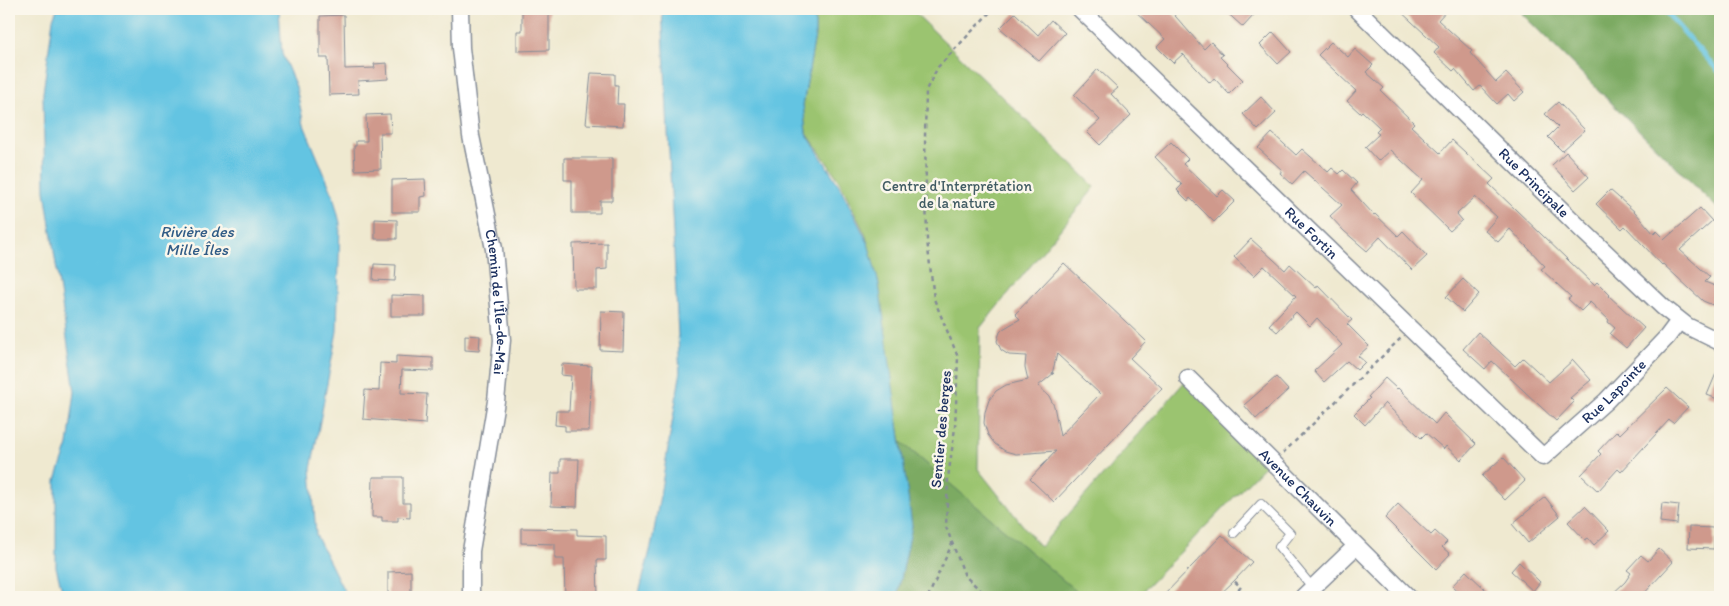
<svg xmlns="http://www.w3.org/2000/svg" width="1729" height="606" font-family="Itim,sans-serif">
	<rect width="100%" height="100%" fill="#fbf7ec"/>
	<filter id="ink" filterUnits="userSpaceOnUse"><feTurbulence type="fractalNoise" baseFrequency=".02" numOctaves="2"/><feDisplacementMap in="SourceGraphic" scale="10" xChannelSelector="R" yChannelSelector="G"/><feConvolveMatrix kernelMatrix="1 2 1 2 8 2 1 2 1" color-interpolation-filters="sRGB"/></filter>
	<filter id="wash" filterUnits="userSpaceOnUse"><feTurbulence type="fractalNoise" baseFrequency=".0096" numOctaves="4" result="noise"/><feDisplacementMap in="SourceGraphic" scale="20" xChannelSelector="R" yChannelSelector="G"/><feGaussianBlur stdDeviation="1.12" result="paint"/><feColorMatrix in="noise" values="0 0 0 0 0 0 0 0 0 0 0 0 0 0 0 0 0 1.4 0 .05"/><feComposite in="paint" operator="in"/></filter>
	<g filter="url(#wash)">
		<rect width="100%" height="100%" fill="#efe9d0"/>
		<path fill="#9bc470" stroke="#5b7a67" d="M815 9H911L1095 187 980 328 978 469 1040 547 1187 379 1269 461 1137 597H897L912 526 911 509 876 282 866 236 839 180 806 132 803 105 815 35Z"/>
		<g fill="#7caa62" stroke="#4c6c60">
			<path d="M1517 9H1720V211Z"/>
			<path d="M900 441 1083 597H897L912 526Z"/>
		</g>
		<g fill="#64c4e2" stroke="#407aa0">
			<path d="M57 9H279L282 54 296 87 304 125 333 195 340 223 337 331 311 469 316 535 347 597H64L56 567V480L68 445 75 392 45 191 43 93 53 19Z"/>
			<path d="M662 9H815V35L803 105 806 133 840 187 868 243 879 284 912 526 897 597H638L652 543 680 376Z"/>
		</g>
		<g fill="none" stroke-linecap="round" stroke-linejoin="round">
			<path stroke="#64c4e2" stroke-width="4.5" d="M1663 9 1720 73"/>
		</g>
		<g id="blocks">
			<g fill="#cf998c" fill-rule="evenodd">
				<path d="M522 9H549V50L517 51V31H522Z"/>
				<path d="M1133 9H1169L1204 49 1211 42 1223 55 1220 57 1243 80 1229 94 1214 78 1210 83 1183 54 1173 63 1157 47 1165 39Z"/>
				<path d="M1223 9H1247L1254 15 1243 27Z"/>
				<path d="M1398 9H1448L1438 20 1472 51 1470 53 1496 82 1506 73 1524 92 1514 101 1508 94 1497 104 1480 86 1474 91 1455 69 1453 71 1434 53 1439 47Z"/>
				<path d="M1015 13 1038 35 1051 20 1065 33 1039 61 1000 28Z"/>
				<path d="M344 15 345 69 375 68 374 64 387 63 388 79 358 81 359 94 329 95 328 58H320V16Z"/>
				<path d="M1273 32 1291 52 1278 64 1260 45Z"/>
				<path d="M1331 42 1348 57 1355 49 1373 65 1366 72 1384 88 1381 91 1414 123 1411 126 1440 153 1452 140 1494 179 1489 184 1594 285 1597 282 1610 295 1609 296 1644 328 1626 348 1610 334 1615 328 1608 322 1609 320 1590 302 1581 311 1568 299 1571 297 1541 269 1545 266 1510 229 1498 242 1485 231 1497 217 1475 197 1457 214 1462 220 1450 231 1411 193 1423 180 1390 150 1378 161 1365 147 1379 134 1376 132 1380 128 1362 111 1360 113 1347 101 1356 91 1318 55Z"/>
				<path d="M1098 69 1118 88 1111 94 1131 115 1100 145 1087 132 1100 120 1074 95Z"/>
				<path d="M591 73 615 74V85H618L617 104H624L623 126 586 124Z"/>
				<path d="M1261 97 1276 113 1258 130 1243 114Z"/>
				<path d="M1558 102 1585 130 1562 151 1548 137 1558 127 1545 114Z"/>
				<path d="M390 114 391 133H380L381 169 355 170 354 146H356V141H367L366 115Z"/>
				<path d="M1272 133 1296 155 1302 149 1328 172 1332 168 1339 174 1343 170 1357 183 1351 190 1374 215 1375 214 1398 236 1403 231 1427 256 1412 270 1380 237 1367 251 1344 231 1330 216 1342 205 1304 171 1292 184 1280 173 1282 170 1258 148Z"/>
				<path d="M1171 142 1188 159 1183 164 1217 196 1223 190 1235 201 1214 222 1190 198 1188 201 1177 190 1182 185 1155 157Z"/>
				<path d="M1566 152 1589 177 1575 190 1552 165Z"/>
				<path d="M564 158H612V201H600V213H572V180H564Z"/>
				<path d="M425 179 426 196 420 197V212H392V180Z"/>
				<path d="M1610 190 1635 212 1654 234 1657 231 1665 239 1700 208 1712 221 1680 250 1710 277 1705 282 1720 288V308L1703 301 1663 264 1662 265 1625 226 1622 229 1596 204Z"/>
				<path d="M375 219 397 220V239H375Z"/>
				<path d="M1251 239 1285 270 1290 264 1316 288 1318 285 1352 320 1347 324 1369 346 1358 356 1365 362 1357 370 1347 361 1324 382 1314 371 1342 345 1317 318 1310 326 1296 312 1277 332 1269 325 1296 296 1264 266 1254 276 1234 257Z"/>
				<path d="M607 243V269L597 270V289H574L573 244Z"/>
				<path d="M1064 263 1146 341 1130 358 1162 388 1054 502 1030 479 1056 451 1016 454 1005 451 995 444 988 435 984 423 985 412 989 400 996 391 1006 385 1028 380 1025 367 1026 356 1009 355 1001 350 997 341 1000 332 1003 329 1020 319 1015 314ZM1057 354 1100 394 1060 436 1054 406 1049 396 1038 386 1054 373 1052 374Z"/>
				<path d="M374 264 396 265 395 281 373 280Z"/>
				<path d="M1463 279 1479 294 1463 312 1446 297Z"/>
				<path d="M391 295 425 296V316H391Z"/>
				<path d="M601 311 624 312 623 351 600 350Z"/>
				<path d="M1478 332 1515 366 1523 358 1549 382 1573 360 1591 380 1570 398 1574 402 1556 421 1492 361 1485 369 1463 349Z"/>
				<path d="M465 335 480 336 479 351 465 350Z"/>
				<path d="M396 356 433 358V371L402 370 401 393 427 394 425 424 363 419 365 390 379 391 380 363 396 364Z"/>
				<path d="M562 364 592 366 589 431H565V426L555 425 556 411H569L571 376 561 375Z"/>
				<path d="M1720 364V400L1707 395Z"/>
				<path d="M1276 377 1288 390 1256 419 1244 405Z"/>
				<path d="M1385 378 1397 389 1398 388 1435 424 1444 413 1476 444 1461 460 1446 446 1444 449 1426 433 1421 438 1385 403 1365 425 1354 414 1370 398 1368 397Z"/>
				<path d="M1667 388 1688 407 1673 423 1669 420 1621 472 1618 469 1598 491 1581 475 1601 454 1598 451 1617 431 1620 434Z"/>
				<path d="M1503 457 1525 481 1505 500 1482 476Z"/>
				<path d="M560 459H579L577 507 551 506 552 473H560Z"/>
				<path d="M373 477H403V503H410V518L398 517V521H382V517H372Z"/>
				<path d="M1545 497 1560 516 1528 543 1512 524Z"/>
				<path d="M1662 503 1679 505 1677 524 1660 522Z"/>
				<path d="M1398 504 1431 535 1435 531 1447 542 1442 547 1450 554 1436 569 1385 518Z"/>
				<path d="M1585 506 1609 531 1594 545 1588 538 1585 540 1568 522Z"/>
				<path d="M1689 527 1714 528V549L1688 548Z"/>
				<path d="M521 528 577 529V535L606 536V560H597L598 597H565L564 559H555V544L521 543Z"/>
				<path d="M1222 535 1252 562 1234 581 1217 597H1162Z"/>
				<path d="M1659 549 1673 562 1641 597H1609L1625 582 1631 573 1627 570 1641 555 1648 561Z"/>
				<path d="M1519 562 1540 582 1533 591 1511 571Z"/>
				<path d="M411 571V597H388V572Z"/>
				<path d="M1466 571 1486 590 1479 597H1464L1452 586Z"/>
			</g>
		</g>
	</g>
	<g filter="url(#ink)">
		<use href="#blocks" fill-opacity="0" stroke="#858c97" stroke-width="1"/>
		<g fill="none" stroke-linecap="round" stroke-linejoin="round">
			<g stroke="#858c97" stroke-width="10">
				<path id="service" d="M1234 533 1261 504 1290 533 1279 547 1313 588"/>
			</g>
			<g stroke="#858c97" stroke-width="19">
				<g id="minor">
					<path id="s1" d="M460 9 461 48 471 136 494 249 502 340 496 401 471 551V597"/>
					<path id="s2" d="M1080 9 1543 457 1606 401 1667 337 1679 321"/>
					<path id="s3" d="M1357 9 1581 229 1663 307 1687 326 1720 342"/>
					<path id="s4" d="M1188 378 1408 597"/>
					<path d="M1303 597 1356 546"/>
				</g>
			</g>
			<g stroke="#858c97" stroke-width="2.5" stroke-dasharray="4 4" stroke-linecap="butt">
				<path d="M1283 453 1401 338"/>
				<path d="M1233 596 1241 587 1234 581"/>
				<path d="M928 597 952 544"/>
				<path d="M988 597 965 576 946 527 948 478 955 428 958 357 934 299 927 240 925 137 926 90 938 67 993 9"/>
			</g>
			<use href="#service" stroke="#fff" stroke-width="8"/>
			<use href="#minor" stroke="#fff" stroke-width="16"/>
		</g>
	</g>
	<g text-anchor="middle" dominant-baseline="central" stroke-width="5" stroke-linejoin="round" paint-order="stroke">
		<g font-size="15" fill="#1b2f5e" stroke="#fbf7ec">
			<text stroke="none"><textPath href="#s3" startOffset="248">Rue Principale</textPath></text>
			<text stroke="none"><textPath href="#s2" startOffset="322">Rue Fortin</textPath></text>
			<text stroke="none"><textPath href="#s1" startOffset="296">Chemin de l'Île-de-Mai</textPath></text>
			<text stroke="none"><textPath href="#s2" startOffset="741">Rue Lapointe</textPath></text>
			<text transform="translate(941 429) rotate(-85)">Sentier des berges</text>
			<text stroke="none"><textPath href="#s4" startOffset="155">Avenue Chauvin</textPath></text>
		</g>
		<g font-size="15" fill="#415c63" stroke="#fbf7ec">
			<text x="957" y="186">Centre d'Interprétation<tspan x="957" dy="17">de la nature</tspan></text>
		</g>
		<g font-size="16" font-style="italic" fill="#315c86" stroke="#fbf7ec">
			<text x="197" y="231">Rivière des<tspan x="197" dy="18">Mille Îles</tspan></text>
		</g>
	</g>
	<rect width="1729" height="606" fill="none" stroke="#fbf7ec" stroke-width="30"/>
</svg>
